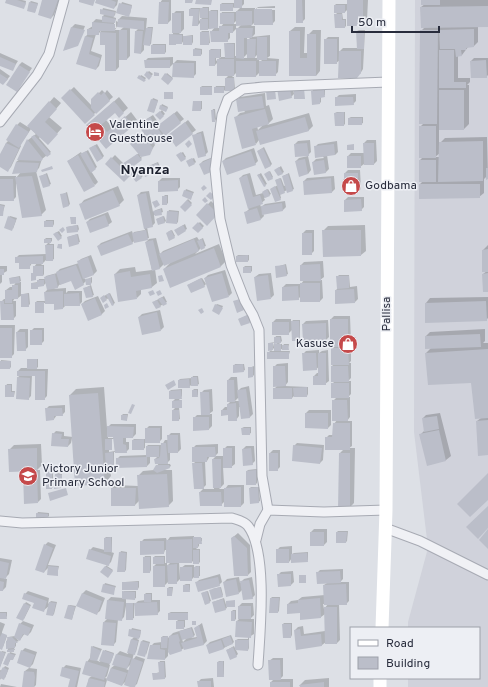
<svg xmlns="http://www.w3.org/2000/svg" width="488" height="687" font-family="Overpass,sans-serif">
	<rect width="100%" height="100%" fill="#dde0e6"/>
	<path fill="#d0d2db" d="M415 0H488V687H408V678H479V628H408V622L428 548 414 432Z"/>
	<g fill="#0003" fill-rule="evenodd">
		<path d="M7 0H22L26 1 25 6Z"/>
		<path d="M43 0H59L54 15 51 18Z"/>
		<path d="M97 0H118L117 5 114 8Z"/>
		<path d="M162 0H171V20L168 23 160 3Z"/>
		<path d="M235 0H244V4L240 8H255V10L258 7 275 6V8H256V10H275V21L272 24H255V34L252 37 270 35V56L267 58 279 59 278 72 275 75 260 72 256 76 237 72 232 77H234L235 89 233 90 226 89 223 92 215 88 216 86H226V78L229 75 218 62 215 65 210 50 211 49H221V57H226L225 44 227 43H235V56H237V29L241 25H236V29L233 32H230V38L227 41 210 33 215 27 208 29 201 22 198 25 194 15 190 9 191 8H200L199 21 203 17 201 9 203 7H209V12L211 10H218V26L216 28H220L224 23 221 14 222 12H237V11L241 7H234L232 10 221 4 222 3H235ZM237 20V24H233ZM255 22V26H251ZM247 37H251L247 41ZM248 53V58H243ZM258 54V58H254ZM216 57H221L216 61ZM259 59H263L259 63Z"/>
		<path d="M297 0H305V19L302 22Z"/>
		<path d="M348 0H368L367 20 363 25 348 9 345 12H342L343 19H346V26L345 27 335 15 338 12 335 5 336 4H348Z"/>
		<path d="M422 0H488V26L478 27V42L474 46 468 47 462 55 458 56V78H470V82L467 85H469V124L464 129H439V144L445 138 487 137 488 178 487 176 484 179V193L479 197 420 184 423 181 420 160 423 157 420 127 424 123 421 31 425 27 421 7 425 4ZM440 153V157H435Z"/>
		<path d="M31 1 38 3 35 12 30 2Z"/>
		<path d="M122 2 132 5 130 14 118 12Z"/>
		<path d="M103 8 116 11 115 15 113 17 116 18V20L114 19V28H116V21L118 22 119 19 122 16 147 18 146 29 148 27H153L151 44 149 45 144 44V50L141 53 136 31 139 28 130 27V56L127 59 119 58V67L116 70 106 44H101V31L98 34H96L91 51 102 55 99 66 96 69 77 63 86 36 88 34V29L93 26V22L96 19 103 20V16L105 14H101ZM117 26 124 27 119 31V30H115Z"/>
		<path d="M176 11H184V29L179 34H183V38L185 36 193 35V42L192 44H184V40L182 43 176 44 170 35 173 34V14Z"/>
		<path d="M75 24 85 26 78 44 65 50 72 27Z"/>
		<path d="M295 27H305L304 53H308V35L313 30H321L320 71 316 76 290 75V31Z"/>
		<path d="M359 30H365L363 69 360 74 340 60 336 63 325 40 328 37H339V52L343 48H358L357 31Z"/>
		<path d="M202 31H209L210 43 208 44 201 32Z"/>
		<path d="M153 44H166V52L165 53H152V45Z"/>
		<path d="M195 48 202 49V54L201 55 194 50Z"/>
		<path d="M0 53 18 61 12 70 0 65Z"/>
		<path d="M173 57V64L170 67 145 61 148 58Z"/>
		<path d="M474 58H488V75L486 77 471 61Z"/>
		<path d="M177 60 196 61V74L193 77 174 63Z"/>
		<path d="M22 62 32 68 17 90 19 65Z"/>
		<path d="M0 69 10 76 6 81 0 82Z"/>
		<path d="M149 71 153 74 149 78 145 75Z"/>
		<path d="M167 73 173 78 168 84 162 79Z"/>
		<path d="M141 75 146 78 144 81 139 78Z"/>
		<path d="M292 83 294 94 291 97 280 99Z"/>
		<path d="M202 86H212V92L211 94 201 87Z"/>
		<path d="M74 87 92 106 95 97 102 90 105 93 107 90 113 97 85 122 62 98Z"/>
		<path d="M313 90H325V95L321 97V102L320 103 312 92Z"/>
		<path d="M265 93 266 106 269 105 273 119 267 125 309 113 313 126 308 131 259 140 256 144 235 118 240 113 245 112 237 100 240 97ZM263 125 258 130 257 126Z"/>
		<path d="M356 94V101L353 104 336 98 339 95Z"/>
		<path d="M54 97 61 103 49 117 62 128 52 139 40 137 39 138 51 152 42 159 39 168 36 171 46 210 41 215 16 183V197L13 200H0V176H16V178L21 172 16 162 20 159 28 140 36 134 31 129 20 145 21 146 11 167 8 170 0 166V157L6 143 9 140H8L17 125 20 122 28 127Z"/>
		<path d="M119 97 128 108 119 116 115 112 106 120 113 128 131 112 137 120 106 148 92 121Z"/>
		<path d="M153 98 158 100 154 112 152 100Z"/>
		<path d="M195 101H202V109L200 110 194 102Z"/>
		<path d="M162 104 168 107 167 109 161 106Z"/>
		<path d="M213 109H215L216 119 215 121 212 111Z"/>
		<path d="M162 110 165 114 160 118 157 115Z"/>
		<path d="M177 111 184 119 165 134 164 133 161 138 154 143 155 145 149 154 140 156 142 158 129 169 131 172 136 168 143 176 136 181 130 174 124 180 106 164 115 155 124 164 139 153 135 141 145 133 142 122 153 115 160 125Z"/>
		<path d="M337 112H345V124L344 125 335 113Z"/>
		<path d="M351 117H363V123L361 124H349V118Z"/>
		<path d="M188 120 196 130 176 145 172 133Z"/>
		<path d="M203 131 208 152 205 155 194 136 197 133Z"/>
		<path d="M310 140 311 152 308 155 295 144 298 141Z"/>
		<path d="M367 140H376L377 161 374 164H364L360 167 348 156 351 153H364V143Z"/>
		<path d="M337 141 338 152 335 155H327L329 169 326 172 315 174 313 162 316 159 324 158 315 147 318 144Z"/>
		<path d="M97 144 104 156 102 158 92 147Z"/>
		<path d="M264 147 272 164 270 166 258 151Z"/>
		<path d="M254 148 258 161 255 164 223 161 226 158Z"/>
		<path d="M88 150 97 167 91 171 98 182 95 185 68 161 81 152 82 154Z"/>
		<path d="M183 152 186 157 185 158 179 154Z"/>
		<path d="M214 153 220 156 200 164 203 161 213 157 212 155Z"/>
		<path d="M308 156 311 170 308 174 296 161 299 158Z"/>
		<path d="M194 158 196 162 195 163 189 160Z"/>
		<path d="M158 162 161 169 146 176 144 168Z"/>
		<path d="M281 166 284 172 279 175 277 169Z"/>
		<path d="M348 170H360L361 189 358 192 345 173Z"/>
		<path d="M270 171 273 177 272 178 267 173Z"/>
		<path d="M47 173 51 184 49 185 41 176Z"/>
		<path d="M250 173 256 195 263 193 264 191 268 189 271 194 264 198 265 200 260 204 261 207 265 204 285 201 286 207 283 210 263 213 264 216 261 219 245 213 249 209 240 178 243 175Z"/>
		<path d="M261 173 267 184 265 185 258 175Z"/>
		<path d="M289 173 294 189 288 192 287 190 280 194 281 198 280 199 271 189 278 185 276 180 281 178 284 186 286 185 283 176Z"/>
		<path d="M334 176 335 189 332 192 304 181 307 178Z"/>
		<path d="M162 178H180V187L177 190 159 181Z"/>
		<path d="M118 186 124 200 119 205H80L84 200Z"/>
		<path d="M186 189 194 192 191 198 183 196Z"/>
		<path d="M149 191 153 212 156 210 162 208 163 212 154 215 155 223 152 226 147 227 149 238 135 242V240L132 243 98 246 101 243 132 231 133 234 134 232 145 230 138 195 141 192Z"/>
		<path d="M67 192 70 204 68 206 61 195Z"/>
		<path d="M165 195H168V203L167 204 163 197Z"/>
		<path d="M348 197H364V207L361 210 345 200Z"/>
		<path d="M188 199 192 203 185 211 181 207Z"/>
		<path d="M211 201 220 210 198 215Z"/>
		<path d="M0 204 5 205 2 215H0Z"/>
		<path d="M169 210 179 211 178 222 177 223 168 212Z"/>
		<path d="M108 212 112 222 108 225 87 222 90 219Z"/>
		<path d="M10 216 17 218 13 229 9 217Z"/>
		<path d="M164 216 166 221 165 222 157 219Z"/>
		<path d="M46 220H54V224L53 226 45 222Z"/>
		<path d="M200 222 204 226 198 232 194 228Z"/>
		<path d="M185 224 187 229 178 234 177 229Z"/>
		<path d="M78 225 79 229 78 231 67 227Z"/>
		<path d="M365 225 366 251 361 255 323 231 328 226Z"/>
		<path d="M172 230 175 236 174 237 168 232Z"/>
		<path d="M306 230H314V251L311 254 303 233Z"/>
		<path d="M59 231 62 236 58 240 55 233Z"/>
		<path d="M78 234 80 242 70 246 68 237Z"/>
		<path d="M197 237 199 240 203 238 206 246 201 248 195 254 219 244 226 261 221 266 171 286 164 269 171 262 164 264 160 268 155 269 157 283 152 287 141 289V294L137 298 115 274 120 269 135 267 136 272 152 270 146 242 149 239 156 238 160 254 163 251Z"/>
		<path d="M46 238H52V241L49 244H54V259L52 260H46L41 265H44V274L43 276 37 275 35 279 32 274 34 272V267L37 263H32L29 268 16 258 19 255 46 254V245L49 242 45 239Z"/>
		<path d="M488 245V291L483 274 487 271 483 250Z"/>
		<path d="M91 255 97 271 94 274 84 278 86 280 92 277V282L91 284 86 281 83 284 71 280 59 285 58 287 53 289 66 288V293L68 291H82V304V302L79 305H66L63 308 55 303H44V310L43 312H36V302L37 301H46L45 292 48 289 46 283 44 285H39L37 288 32 283 38 282 39 279H45L46 276 57 273V272L60 269 79 263 78 262 81 259Z"/>
		<path d="M238 255H249V260L248 261 237 256Z"/>
		<path d="M323 261 324 277 320 280H322L323 298 320 301 301 296 298 299 283 287 286 284H301L304 280 301 265 304 262Z"/>
		<path d="M286 264 288 274 286 275 276 267Z"/>
		<path d="M0 266H7V271L2 274V282L0 284Z"/>
		<path d="M245 266H252V271L251 272 244 267Z"/>
		<path d="M225 270 232 293 229 296 205 278 208 275Z"/>
		<path d="M271 273 274 295 271 298 255 277 259 274Z"/>
		<path d="M339 275H349L350 287 357 286 358 299 355 302 336 290 338 288 337 277Z"/>
		<path d="M20 276 21 281 19 282H21V295L23 294 29 293 30 304 28 306 22 295 18 298H15L13 301H16V316L13 319 1 302 4 299H6V290L10 287H13L16 282 10 278Z"/>
		<path d="M202 278 206 284 204 286 188 285Z"/>
		<path d="M91 285 94 295 92 296 85 288Z"/>
		<path d="M110 293 115 303 112 305 109 298 107 299 102 297Z"/>
		<path d="M98 296 105 311 102 314 89 320 82 304 85 301Z"/>
		<path d="M164 296 167 302 160 306 155 301Z"/>
		<path d="M488 297V318L486 320 426 303 430 298Z"/>
		<path d="M217 304 223 306 220 312 216 305Z"/>
		<path d="M160 310 164 327 161 330 139 317 142 314Z"/>
		<path d="M248 315 251 321 249 322 239 319Z"/>
		<path d="M334 316H350L351 343 348 345H351V361L349 363H351V378L348 381H351V394L348 397H350V417L347 421H352V446L349 448H355L354 503 349 508 340 453 344 449 326 438 329 435H333L334 424 337 420 333 401 337 397 332 384 335 381 332 366 334 364 332 348 334 346 331 319Z"/>
		<path d="M276 319H291V323L293 320H300V338L299 340 292 330 288 334 273 322Z"/>
		<path d="M328 320 329 337 326 340 303 324 306 321Z"/>
		<path d="M0 325H15L14 354 11 357 0 335Z"/>
		<path d="M34 328H44V341L41 344 31 331Z"/>
		<path d="M20 329H28V347L25 350 17 332Z"/>
		<path d="M485 329V341L483 343H488V454L477 421 481 418 472 382 426 353 431 348 426 336 430 332Z"/>
		<path d="M276 336H281L282 341 279 344H282V347L284 344H289L288 349 283 348 279 351H290L288 358 268 353 271 350 269 343 275 342V338ZM278 342 274 347 273 343ZM275 347V351H271Z"/>
		<path d="M319 350V353L322 351 328 350 329 381 325 384 314 376 317 373H319V367L316 369 303 354 306 351Z"/>
		<path d="M29 359H38V367L36 369H48L47 396 44 399 36 375H32L31 396 28 399 18 377 21 375 18 371 21 368H28V360Z"/>
		<path d="M1 360 11 361V367L10 368H0Z"/>
		<path d="M288 363V382L285 386 308 387V394L307 396H294L292 398 274 389 277 386 274 367 277 364Z"/>
		<path d="M235 364H244L245 370 243 371 234 366Z"/>
		<path d="M254 366V375L253 376 249 368Z"/>
		<path d="M193 376H198L199 384 197 385 192 384 189 387 179 380 180 379 192 378Z"/>
		<path d="M231 377H237L238 391 241 388 249 386 253 414 250 417 242 418 240 407H239V416L236 420 222 410 225 407H228V404L231 401 228 380ZM239 397V401H235Z"/>
		<path d="M7 384H12V391H15L14 396H6V386Z"/>
		<path d="M104 387 107 428 111 424H136V434L133 437H126V442H129V449L126 452H114V467L110 469 111 476 105 483 73 438H72L71 443 68 446 52 445 53 434 56 431 64 432V436L73 437 70 395 76 389ZM108 436 116 437V438H108ZM112 439H114L115 451 109 452V449L112 447Z"/>
		<path d="M182 389V396L179 400H182V406L179 407 180 419 178 420 173 410 176 407 173 401 176 398 170 391 171 390Z"/>
		<path d="M194 389H198V395L197 396 193 390Z"/>
		<path d="M212 389 213 411 209 414H212V426L209 429 194 418 197 415H202L201 393 204 390Z"/>
		<path d="M65 405V412L62 415H57L54 419 46 409 49 406Z"/>
		<path d="M309 410H331V425L328 428 306 413Z"/>
		<path d="M440 413 451 456 446 460 428 465 420 435 425 430 423 418 426 415Z"/>
		<path d="M123 414H128L127 420 122 415Z"/>
		<path d="M149 426H162V439L159 442H145V448L143 449 133 440 134 439H146V429Z"/>
		<path d="M244 427H251V433L249 434 242 428Z"/>
		<path d="M171 433H180L181 449 178 452H170V460L166 464H170L171 466 164 470H172L173 501 168 506 139 501 135 505 112 488 115 485 138 486V476L143 471 154 470 159 463 155 459 158 456H150V463L147 466 117 459 120 456 147 455V446L148 445H162L165 440H168V436Z"/>
		<path d="M297 443 324 445 323 460 320 463 294 446Z"/>
		<path d="M41 444 42 465 37 470H40L41 499 38 502 24 473 27 470 9 450 14 445Z"/>
		<path d="M218 444V453L215 456H224V449L227 446H235V464L231 467H223L224 484 219 489H225L228 485H244V503L241 506H225V501L221 505 200 492 203 489H214L213 459 216 456H210L207 461H205L206 485 203 488 193 464 196 461 193 448 196 445Z"/>
		<path d="M246 446H254L255 461 252 464 243 449Z"/>
		<path d="M273 450H280V467L277 470 270 453Z"/>
		<path d="M257 469V483L256 484 247 471 248 470Z"/>
		<path d="M49 471 53 472V487L52 488 48 473Z"/>
		<path d="M57 473 62 474V485L61 487 56 474Z"/>
		<path d="M251 487H259L260 501 258 502 250 488Z"/>
		<path d="M38 512 49 513V516L47 518 37 514Z"/>
		<path d="M314 529H327V542L324 545 311 532Z"/>
		<path d="M338 531H348L347 541 346 542 337 532Z"/>
		<path d="M238 533 250 545 251 572 248 575 232 538Z"/>
		<path d="M194 536V538H202V541L199 543V546L196 549H200V562L199 563 194 560 192 562H179L180 578H181L176 583 169 581 164 586 154 566 157 563H154V557L155 556H165V563H167V566L171 562 167 550H165L164 553 141 542 144 539 166 538 167 541 170 537Z"/>
		<path d="M106 537H112V550L111 552 114 553 111 562 107 566 113 570 109 575 105 567 108 564 90 550 93 547 105 550V538Z"/>
		<path d="M48 542 56 545 48 565 59 566 57 575 48 568 44 572 45 545Z"/>
		<path d="M292 546V554L294 553 308 552V560L307 561 292 558 289 562 277 550 280 547Z"/>
		<path d="M121 551 127 552 126 570 125 571 120 553Z"/>
		<path d="M145 556H151V570L150 572H144V558Z"/>
		<path d="M0 558 12 560 9 574 4 579H7L6 587 3 590H0Z"/>
		<path d="M185 565H194V568L196 566H200V576L194 577 191 580 181 568Z"/>
		<path d="M343 569V579L340 582H349V601L346 604H339L340 640 337 643 326 642 322 645 297 648 295 630 298 627 303 626 304 634 325 631V614L321 617 301 619V612L288 604 291 601 298 600 302 597 325 595 324 585 327 583 317 573 320 570ZM323 604H328L324 609Z"/>
		<path d="M293 571 294 582 291 585 278 575 281 572Z"/>
		<path d="M220 574 222 582 219 585 196 583 199 580Z"/>
		<path d="M239 577 240 583 244 579 252 577 255 595 252 598 242 590 239 593 224 582 227 579Z"/>
		<path d="M139 581V587L138 589 123 583 125 582Z"/>
		<path d="M105 583 116 586 113 593 104 585Z"/>
		<path d="M186 584H190V590L189 591 184 585Z"/>
		<path d="M169 587H173L172 595 168 588Z"/>
		<path d="M221 587 223 595 222 596 212 589Z"/>
		<path d="M86 590 105 598 100 611 96 614 78 606 83 593Z"/>
		<path d="M28 591 49 598 48 604 51 601 57 602 54 614 53 615 49 606 43 611 25 594Z"/>
		<path d="M124 591H136V598L134 599 126 598V605L128 603H134V618L132 619 127 606H126L124 617 121 620 118 619 116 642 113 645 104 622 108 618V600L111 597 123 598Z"/>
		<path d="M208 591 211 601 205 604 202 593Z"/>
		<path d="M146 593H152V600H160V611L157 614 134 605 138 601 145 600V594Z"/>
		<path d="M272 597H280L279 611 278 612H270L271 598Z"/>
		<path d="M224 598 227 608 225 609 213 602Z"/>
		<path d="M26 602 31 605 24 619 17 617Z"/>
		<path d="M242 603H253L254 615 250 619H254V634L249 637V648L248 650 236 649V640L238 639H248V637L237 621 239 619V606Z"/>
		<path d="M70 605 76 606 72 619 68 606Z"/>
		<path d="M233 610H236V619L235 620 232 611Z"/>
		<path d="M0 612H7V616L6 618H0Z"/>
		<path d="M171 612H188V618L185 619V627L183 628 177 621 179 619 169 613Z"/>
		<path d="M23 621 34 625 31 632 28 635 25 633 20 640 16 638 19 641 16 642V646L14 648 15 650 8 651 7 641 8 637 15 636 20 624Z"/>
		<path d="M0 622 5 624 2 632 8 634 2 632V634L7 636 3 647 0 648Z"/>
		<path d="M202 623 207 641 204 644 184 649V648L181 650 171 654 168 649V656L165 659 151 646 154 643 162 642V637L163 636H168V638L173 633 192 627 195 635 191 638 197 637 195 628ZM187 638 183 642 182 639Z"/>
		<path d="M284 623H292V635L291 637 283 624Z"/>
		<path d="M132 628 141 630 140 637 137 639 139 640 136 652 134 653 132 661 136 656 145 659 137 684 133 687 127 680 122 685 107 680 105 687H87L89 678 92 676 87 662 90 658 92 647 93 646 102 649 96 660 100 662 105 650 114 653 111 662 109 664 110 665 107 676 105 678 108 679 111 668 115 665 114 664 117 654 120 651 128 654 131 640 134 637 129 635ZM132 663 130 671 126 669Z"/>
		<path d="M231 635 234 642 233 643 224 648 209 653 207 645 210 642Z"/>
		<path d="M143 640 150 642 146 655 142 641Z"/>
		<path d="M234 646 238 654 236 656 227 650Z"/>
		<path d="M25 648 37 652 33 664 30 667 22 651Z"/>
		<path d="M2 651 6 652 0 667V654Z"/>
		<path d="M10 652 16 654 13 659H11L8 664 5 663Z"/>
		<path d="M273 658H283V676L280 679H293V687H271V682L274 679 269 661Z"/>
		<path d="M160 661H165L166 677 165 678 153 674 160 672 159 663Z"/>
		<path d="M219 661H224V674L223 676 218 662Z"/>
		<path d="M66 665 81 668 77 687H69L71 678 63 668Z"/>
		<path d="M5 666 9 668 5 678H1L0 680V670L2 671Z"/>
		<path d="M29 668 37 669 36 685 34 687H25V671Z"/>
		<path d="M213 678 214 687H199L198 682 201 679Z"/>
		<path d="M329 678V687H301L300 685 305 680Z"/>
		<path d="M1 684 17 687H0Z"/>
	</g>
	<g fill="#bbbec9">
		<path d="M6 0H17L26 3 24 9 5 3Z"/>
		<path d="M42 0H58L51 19 38 15Z"/>
		<path d="M79 0H95L93 6 79 2Z"/>
		<path d="M96 0H111L116 2 114 9 95 3Z"/>
		<path d="M185 0H193L192 3H185Z"/>
		<path d="M196 0H212L211 5 195 4Z"/>
		<rect x="234" y="0" width="8" height="8"/>
		<path d="M296 0H302L303 23H296Z"/>
		<rect x="347" y="0" width="16" height="26"/>
		<rect x="421" y="0" width="19" height="5"/>
		<path d="M29 2 38 4 35 13 27 11Z"/>
		<path d="M159 2H169L168 24H158Z"/>
		<path d="M119 3 132 6 129 17 116 13Z"/>
		<rect x="220" y="4" width="13" height="7"/>
		<rect x="334" y="5" width="11" height="8"/>
		<path d="M488 6V27L421 28 420 7Z"/>
		<rect x="200" y="8" width="8" height="10"/>
		<path d="M100 9 115 12 114 17 100 14Z"/>
		<path d="M189 9H199L198 26H192L193 16H189Z"/>
		<path d="M254 9H272L273 25H254Z"/>
		<path d="M209 11H217L218 28 209 29Z"/>
		<path d="M236 11H252V25L236 26Z"/>
		<rect x="172" y="13" width="9" height="20"/>
		<rect x="220" y="13" width="14" height="11"/>
		<path d="M334 14H342V20H345V28H335Z"/>
		<path d="M102 16 116 19 115 23 102 22Z"/>
		<path d="M118 19 144 21V30L117 27Z"/>
		<rect x="200" y="19" width="8" height="11"/>
		<path d="M92 22 115 24V31H99V35H87V29H92Z"/>
		<path d="M219 26H233V33H228V42H211L210 31H219Z"/>
		<path d="M71 27 85 30 78 46 63 51Z"/>
		<path d="M146 28H152L150 46 143 45Z"/>
		<path d="M236 28H253L252 38H244V59L236 58Z"/>
		<path d="M474 29V47L466 48V50H461L462 56 456 57 455 49H440L439 30Z"/>
		<rect x="119" y="30" width="8" height="30"/>
		<path d="M420 30H438L437 124H419Z"/>
		<path d="M135 31H143L141 54 134 53Z"/>
		<path d="M289 31H300V58H307V34H316V76H289Z"/>
		<path d="M356 31H364V49H357Z"/>
		<path d="M100 32 116 33V71H105V45H100Z"/>
		<rect x="200" y="32" width="9" height="13"/>
		<path d="M169 34 182 35V44H176V45H169Z"/>
		<path d="M85 36 93 38 89 54 100 58 96 70 76 64Z"/>
		<rect x="183" y="36" width="9" height="9"/>
		<rect x="257" y="37" width="10" height="23"/>
		<path d="M247 39H256L255 58H247Z"/>
		<rect x="324" y="39" width="13" height="25"/>
		<path d="M224 43 234 44V58H225Z"/>
		<rect x="151" y="45" width="14" height="9"/>
		<path d="M193 49 201 50V56H193Z"/>
		<path d="M220 49V58H215V66H209V50Z"/>
		<path d="M439 50H454V82H466V88H439Z"/>
		<path d="M339 51H361V73L357 78H338Z"/>
		<path d="M0 57 16 64 13 71 0 66Z"/>
		<rect x="217" y="59" width="17" height="17"/>
		<path d="M144 60H170V68H145Z"/>
		<path d="M486 60 487 78H471L470 61Z"/>
		<rect x="236" y="61" width="20" height="16"/>
		<rect x="259" y="61" width="17" height="15"/>
		<path d="M173 63H194V78L172 77Z"/>
		<path d="M19 65 30 72 17 92 6 85Z"/>
		<path d="M147 71 152 76 149 80 144 75Z"/>
		<path d="M154 72 159 73V76H154Z"/>
		<path d="M165 73 173 79 168 85 161 79Z"/>
		<path d="M0 74 8 79 3 85 0 83Z"/>
		<path d="M139 75 146 80 144 82 137 78Z"/>
		<rect x="225" y="78" width="9" height="13"/>
		<path d="M289 86 292 98 279 101 277 88Z"/>
		<rect x="200" y="87" width="12" height="8"/>
		<rect x="214" y="87" width="10" height="6"/>
		<path d="M294 88H304L305 99H294Z"/>
		<path d="M70 89 95 115 85 124 61 98Z"/>
		<path d="M275 89 276 99 267 100 266 90Z"/>
		<path d="M324 90 325 97 320 98V104L312 105 311 91Z"/>
		<rect x="439" y="90" width="25" height="40"/>
		<path d="M98 92 101 95 104 92 110 101 96 114 91 108V99Z"/>
		<rect x="164" y="92" width="9" height="7"/>
		<path d="M262 96 264 108 238 112 236 99Z"/>
		<path d="M335 97H353L354 105 335 106Z"/>
		<path d="M151 99 158 101 154 113 147 111Z"/>
		<path d="M49 101 57 109 45 122 58 134 48 145 27 126Z"/>
		<path d="M114 101 124 113 119 118 115 113 101 125 107 132 125 116 133 126 106 149 86 125Z"/>
		<path d="M193 101H201V111H192Z"/>
		<path d="M160 105 168 108 166 112 159 109Z"/>
		<path d="M265 109 269 124 252 129 256 145 242 149 234 117Z"/>
		<path d="M211 110H214L215 122H212Z"/>
		<path d="M160 111 164 116 160 120 155 115Z"/>
		<path d="M344 112V126H335L334 113Z"/>
		<path d="M174 113 181 123 165 136 157 126Z"/>
		<path d="M150 117 163 136 159 143 151 144 138 125Z"/>
		<path d="M305 117 309 131 260 145 256 131Z"/>
		<rect x="348" y="118" width="14" height="7"/>
		<path d="M185 122 193 134 176 147 168 135Z"/>
		<path d="M16 124 29 132 19 148 6 140Z"/>
		<rect x="419" y="126" width="17" height="32"/>
		<path d="M201 133 206 156 198 158 192 135Z"/>
		<path d="M142 134 153 148 150 155 141 157 130 144Z"/>
		<path d="M34 135 51 154 47 157 31 137Z"/>
		<path d="M27 139 43 159 41 161 17 160Z"/>
		<path d="M189 140 192 144 188 148 185 144Z"/>
		<path d="M483 141V181L438 182 439 142Z"/>
		<path d="M6 143 19 149 8 172 0 167V154Z"/>
		<path d="M307 143 309 156 295 157 294 144Z"/>
		<path d="M363 143H374V165H364Z"/>
		<path d="M334 144 335 155 315 158 314 146Z"/>
		<path d="M354 144V150H347V145Z"/>
		<path d="M95 145 103 158 97 162 89 148Z"/>
		<path d="M263 148 271 166 265 169 257 151Z"/>
		<path d="M86 151 96 169 91 173 80 154Z"/>
		<path d="M251 151 256 165 227 175 222 161Z"/>
		<path d="M181 152 186 159 181 162 176 155Z"/>
		<path d="M137 154 142 160 127 171 122 164Z"/>
		<path d="M78 155 95 186 84 192 67 161Z"/>
		<rect x="347" y="156" width="14" height="12"/>
		<path d="M111 157 130 176 124 182 105 164Z"/>
		<path d="M192 158 195 164 189 167 186 161Z"/>
		<path d="M212 158 216 170 204 175 199 164Z"/>
		<path d="M305 159 308 174 299 177 295 161Z"/>
		<path d="M324 160 326 173 314 175 312 162Z"/>
		<rect x="419" y="160" width="17" height="22"/>
		<path d="M16 162 39 163 37 172 12 174Z"/>
		<path d="M157 163 160 171 145 177 142 169Z"/>
		<path d="M52 166 53 169 42 172 41 170Z"/>
		<path d="M279 167 283 174 278 176 274 170Z"/>
		<path d="M134 168 142 178 136 182 129 173Z"/>
		<path d="M486 168H488V179L486 180Z"/>
		<path d="M269 171 273 179 268 181 264 174Z"/>
		<rect x="344" y="173" width="14" height="20"/>
		<path d="M46 174 50 186 43 188 39 176Z"/>
		<path d="M259 174 266 186 264 187 257 175Z"/>
		<path d="M288 174 293 191 287 193 282 176Z"/>
		<path d="M247 175 253 197 260 195 263 204 248 209 239 178Z"/>
		<path d="M32 176 42 216 22 218 15 177Z"/>
		<path d="M280 178 285 193 280 195 275 180Z"/>
		<path d="M331 178 332 193 304 195 303 181Z"/>
		<path d="M0 179H13L14 201H0Z"/>
		<path d="M178 180V191L158 192V181Z"/>
		<path d="M419 184H480V198L419 199Z"/>
		<path d="M204 185 207 188 203 191 201 188Z"/>
		<path d="M275 186 281 200 275 202 270 189Z"/>
		<path d="M267 189 270 196 265 198 262 192Z"/>
		<path d="M113 190 120 206 85 220 79 204Z"/>
		<path d="M184 190 193 193 191 200 182 196Z"/>
		<path d="M210 192 215 196 211 200 206 196Z"/>
		<path d="M66 193 69 206 63 208 60 194Z"/>
		<path d="M146 193 153 227 144 229 137 195Z"/>
		<rect x="162" y="196" width="5" height="9"/>
		<path d="M205 197 208 201 205 203 202 200Z"/>
		<path d="M361 199 362 211 344 212V200Z"/>
		<path d="M157 200 160 205 155 208 152 202Z"/>
		<path d="M187 200 192 205 185 212 180 207Z"/>
		<path d="M207 203 218 214 207 226 196 215Z"/>
		<path d="M282 203 283 211 262 215 261 206Z"/>
		<path d="M0 205 4 206 3 216H0Z"/>
		<path d="M257 208 261 220 247 224 244 212Z"/>
		<path d="M161 209 162 215 155 216 153 211Z"/>
		<path d="M167 211 178 212 177 224 166 223Z"/>
		<path d="M105 215 109 226 90 233 86 222Z"/>
		<path d="M8 216 16 220 12 231 4 228Z"/>
		<path d="M163 216 165 223 158 225 156 219Z"/>
		<path d="M70 217H76V224H71Z"/>
		<rect x="44" y="221" width="9" height="6"/>
		<path d="M198 222 203 228 198 233 192 228Z"/>
		<path d="M77 225 78 232 67 233 66 227Z"/>
		<path d="M183 225 186 231 178 236 174 230Z"/>
		<path d="M63 227 65 230 62 233 59 230Z"/>
		<path d="M146 230 148 240 134 243 132 233Z"/>
		<path d="M171 230 175 238 169 241 166 233Z"/>
		<path d="M322 230H361V256L323 257Z"/>
		<path d="M57 232 62 238 58 241 53 234Z"/>
		<rect x="302" y="233" width="10" height="22"/>
		<path d="M77 234 79 244 69 247 67 237Z"/>
		<path d="M128 234 133 244 101 256 97 246Z"/>
		<rect x="44" y="239" width="7" height="4"/>
		<path d="M194 239 199 251 164 266 159 254Z"/>
		<path d="M202 239 205 248 201 250 197 241Z"/>
		<path d="M153 240 160 269 152 271 145 242Z"/>
		<path d="M58 244H62V249L57 248Z"/>
		<path d="M45 245H53V261H46Z"/>
		<path d="M214 248 221 267 170 288 163 269Z"/>
		<path d="M488 249V272H482V250Z"/>
		<path d="M248 255V262H236V256Z"/>
		<path d="M43 256V264H30V269H19V263H15V257Z"/>
		<path d="M88 257 94 275 83 279 77 261Z"/>
		<path d="M320 264 321 281H300V265Z"/>
		<path d="M76 265 84 285 75 290 71 281 60 285 56 272Z"/>
		<path d="M285 265 287 276 276 278 275 266Z"/>
		<path d="M33 266H43V276H36V280L31 281V273H33Z"/>
		<rect x="243" y="267" width="8" height="6"/>
		<rect x="0" y="269" width="4" height="6"/>
		<path d="M130 271 131 277 150 274 152 288 136 291 137 299 118 302 114 274Z"/>
		<path d="M222 273 229 297 212 302 204 278Z"/>
		<path d="M488 273V292H483L482 274Z"/>
		<path d="M55 274 58 288 47 290 44 277Z"/>
		<path d="M162 275 164 281 159 282 158 276Z"/>
		<path d="M268 275 271 299 257 301 254 277Z"/>
		<path d="M336 276H349V288L337 289Z"/>
		<path d="M19 277 20 283 10 284 9 278Z"/>
		<path d="M91 278V285H86L85 279Z"/>
		<path d="M201 278 205 287 191 293 187 285Z"/>
		<path d="M37 280H44V286L38 287V289H31V283H37Z"/>
		<rect x="300" y="283" width="20" height="19"/>
		<path d="M12 285H18V299H12V303H5V290H12Z"/>
		<path d="M90 286 93 297 86 298 83 288Z"/>
		<path d="M298 286 299 300 282 301V287Z"/>
		<path d="M354 289 355 303 335 304V290Z"/>
		<path d="M153 290 155 294 150 296 148 292Z"/>
		<path d="M160 290 162 294 158 296 156 292Z"/>
		<path d="M63 291V309L54 310V304H45L44 292Z"/>
		<path d="M79 293 80 306H64V294Z"/>
		<path d="M109 293 114 305 112 306 106 295Z"/>
		<path d="M21 294H28L29 307H21Z"/>
		<path d="M104 295 107 300 103 303 100 298Z"/>
		<path d="M162 297 167 304 163 306 158 299Z"/>
		<path d="M95 298 102 315 88 321 81 304Z"/>
		<path d="M240 299 244 310 237 313 233 301Z"/>
		<path d="M157 300 161 307 156 309 152 302Z"/>
		<path d="M0 301H4V304H13L14 320H1Z"/>
		<path d="M486 301 487 321 425 323V303Z"/>
		<rect x="35" y="302" width="9" height="11"/>
		<path d="M107 303 109 307 105 309 104 305Z"/>
		<path d="M215 304 223 308 219 315 212 311Z"/>
		<path d="M202 308 204 312 201 314 198 310Z"/>
		<path d="M157 312 161 331 142 335 138 317Z"/>
		<path d="M247 315 250 323 241 326 238 319Z"/>
		<rect x="330" y="319" width="18" height="28"/>
		<path d="M291 321H299L300 341H292Z"/>
		<rect x="272" y="322" width="17" height="13"/>
		<path d="M326 323V341H303L302 324Z"/>
		<rect x="0" y="328" width="12" height="30"/>
		<rect x="30" y="330" width="12" height="15"/>
		<path d="M16 332H25L26 351H17Z"/>
		<path d="M480 334 481 347 425 349V336Z"/>
		<path d="M274 337H280L281 343 274 344Z"/>
		<path d="M268 343H273V350L268 351Z"/>
		<rect x="274" y="344" width="7" height="7"/>
		<path d="M282 345H288L289 350H282Z"/>
		<path d="M331 348H348L349 365H331Z"/>
		<path d="M488 349V418L475 419 471 383 428 385 425 353Z"/>
		<rect x="267" y="352" width="22" height="7"/>
		<path d="M302 353H316L317 370 303 371Z"/>
		<path d="M318 353H326V385H313V376H318Z"/>
		<rect x="27" y="359" width="10" height="10"/>
		<path d="M0 361H11L10 369H0Z"/>
		<path d="M243 364 244 372 233 373V365Z"/>
		<path d="M273 366H285L286 386 273 387Z"/>
		<path d="M331 366H348L349 382H331Z"/>
		<path d="M248 367H253V377L248 378Z"/>
		<path d="M17 371H45V400H35V376H17Z"/>
		<path d="M17 377 30 378 29 400 16 399Z"/>
		<path d="M191 377H197L198 386H191Z"/>
		<path d="M189 379 190 388H178V380Z"/>
		<path d="M174 380 176 385 168 390 165 385Z"/>
		<path d="M227 380H234L235 402H227Z"/>
		<rect x="331" y="383" width="18" height="15"/>
		<path d="M5 385H11V392H14V397H5Z"/>
		<path d="M307 387V397H294L293 388Z"/>
		<rect x="273" y="388" width="19" height="11"/>
		<path d="M246 389 250 418 241 419 237 390Z"/>
		<path d="M181 390 182 399H169V391Z"/>
		<path d="M192 390H197L198 397H192Z"/>
		<path d="M200 392H209L210 415H201Z"/>
		<path d="M98 393 105 484 75 486 69 395Z"/>
		<path d="M182 400V408H172V401Z"/>
		<path d="M332 400H347L348 421H332Z"/>
		<path d="M236 403 237 421H228V415L221 416V410H227V404Z"/>
		<path d="M132 404 135 405 131 414 128 413Z"/>
		<path d="M45 408H62L63 416H54V420L46 421Z"/>
		<rect x="172" y="410" width="7" height="11"/>
		<path d="M305 413H328V429L305 428Z"/>
		<path d="M121 415H127V421L121 420Z"/>
		<path d="M437 416 439 429 424 432 422 418Z"/>
		<path d="M193 417H209V430L193 431Z"/>
		<path d="M488 420V455L478 456 476 421Z"/>
		<path d="M333 423H350V450H325V437H332Z"/>
		<path d="M107 426 134 427 133 438H123V444L126 445 127 453H115L113 437H107Z"/>
		<rect x="145" y="428" width="15" height="15"/>
		<path d="M241 428H250V435H242Z"/>
		<path d="M439 430 446 461 427 466 419 434Z"/>
		<path d="M52 433 62 434 61 439H69L68 447 51 446Z"/>
		<path d="M167 435H178V453H168Z"/>
		<rect x="105" y="439" width="7" height="11"/>
		<path d="M144 439V450H132V440Z"/>
		<path d="M161 443H166L168 464H155L154 459 159 458 160 456Z"/>
		<path d="M293 445 322 448 320 464 292 461Z"/>
		<rect x="146" y="446" width="13" height="11"/>
		<path d="M192 447H215L216 457H207V462H192Z"/>
		<path d="M37 448V471L9 472 8 449Z"/>
		<rect x="223" y="448" width="9" height="20"/>
		<path d="M251 448 253 465 243 466 242 449Z"/>
		<path d="M113 452 114 470H106L105 453Z"/>
		<rect x="269" y="453" width="9" height="18"/>
		<path d="M339 453H350V509H338Z"/>
		<path d="M147 457V467L116 468V458Z"/>
		<path d="M212 459H221V488H213Z"/>
		<path d="M192 463H202L204 489H194Z"/>
		<path d="M156 465H169L170 468 157 473 153 470Z"/>
		<path d="M256 470V485H246V471Z"/>
		<path d="M37 472 38 503 24 504 23 473Z"/>
		<rect x="46" y="472" width="6" height="17"/>
		<path d="M488 473V500L470 517 457 504Z"/>
		<path d="M55 474 62 475 61 488 54 489Z"/>
		<path d="M167 474 169 507 139 509 137 475Z"/>
		<path d="M241 487V507H224V488Z"/>
		<path d="M258 487 259 503 250 504 249 488Z"/>
		<path d="M66 488 68 495 50 501 48 493Z"/>
		<path d="M111 488H136L135 506H111Z"/>
		<path d="M199 492H221L222 506H200Z"/>
		<path d="M488 506V528L478 539 466 527Z"/>
		<path d="M36 513 48 514V519L36 518Z"/>
		<path d="M488 529V549L479 540Z"/>
		<rect x="310" y="532" width="14" height="14"/>
		<path d="M336 532H347L346 543H336Z"/>
		<path d="M234 536 247 548 248 576H234L231 538Z"/>
		<path d="M111 537 112 552H104V538Z"/>
		<path d="M193 537H201L202 544H198V548H193Z"/>
		<path d="M192 539V563H166V540Z"/>
		<path d="M140 541H164V554L140 555Z"/>
		<path d="M44 544 53 548 44 573 35 570Z"/>
		<path d="M89 549 111 556 109 566 86 559Z"/>
		<rect x="276" y="549" width="13" height="14"/>
		<rect x="193" y="550" width="6" height="14"/>
		<path d="M119 552 126 553 125 572H117Z"/>
		<path d="M307 553 308 562 291 563V554Z"/>
		<rect x="143" y="557" width="7" height="16"/>
		<rect x="153" y="557" width="11" height="7"/>
		<path d="M0 561 9 563 6 579 0 578Z"/>
		<path d="M177 564V584H168L167 565Z"/>
		<path d="M48 566 58 567V576L47 575Z"/>
		<path d="M105 566 113 571 108 578 100 572Z"/>
		<rect x="153" y="566" width="12" height="21"/>
		<path d="M199 566V578H194V567Z"/>
		<rect x="180" y="567" width="12" height="14"/>
		<path d="M340 571 341 583 317 584 316 572Z"/>
		<path d="M277 574H291V586L278 587Z"/>
		<rect x="299" y="575" width="7" height="8"/>
		<path d="M218 577 220 586 198 592 195 582Z"/>
		<path d="M236 579 239 594 226 597 223 582Z"/>
		<path d="M249 580 253 599 243 600 240 581Z"/>
		<path d="M0 581 4 582 3 591H0Z"/>
		<rect x="122" y="582" width="16" height="8"/>
		<path d="M103 584 115 587 114 595 101 592Z"/>
		<path d="M346 584 347 605H324L323 585Z"/>
		<path d="M183 585H189L190 592H183Z"/>
		<path d="M220 587 223 597 212 600 209 590Z"/>
		<rect x="167" y="588" width="5" height="8"/>
		<path d="M122 591 135 592V600L122 599Z"/>
		<path d="M207 591 210 603 205 605 201 593Z"/>
		<path d="M24 593 47 601 44 612 32 608 34 603 22 599Z"/>
		<path d="M82 593 102 601 97 615 76 606Z"/>
		<rect x="144" y="594" width="7" height="8"/>
		<path d="M270 598H279L278 613H269Z"/>
		<path d="M320 598 321 618 300 620V613L287 614V604L298 603V600Z"/>
		<path d="M223 599 226 610 215 613 212 602Z"/>
		<path d="M107 600 124 602 122 621 105 619Z"/>
		<path d="M235 600V607H226V601Z"/>
		<path d="M49 602 56 603 53 616 46 615Z"/>
		<path d="M157 602 158 615 135 616 134 603Z"/>
		<path d="M24 603 30 606 23 621 16 618Z"/>
		<rect x="126" y="603" width="7" height="17"/>
		<path d="M68 605 75 607 72 620 64 618Z"/>
		<rect x="238" y="606" width="13" height="13"/>
		<path d="M324 607H337V644H325Z"/>
		<rect x="231" y="611" width="4" height="10"/>
		<path d="M0 613H6L7 619H0Z"/>
		<rect x="168" y="613" width="20" height="7"/>
		<rect x="176" y="621" width="8" height="8"/>
		<rect x="192" y="621" width="4" height="4"/>
		<path d="M236 621 252 622 251 638 235 637Z"/>
		<path d="M103 622 116 623 114 646 101 645Z"/>
		<path d="M19 623 31 628 28 636 23 634 20 641 14 637Z"/>
		<path d="M282 624H291V638H283Z"/>
		<path d="M199 625 204 645 184 650 181 643 197 638 194 628Z"/>
		<path d="M191 628 194 637 182 640 179 631Z"/>
		<path d="M129 629 141 631 139 639 128 636Z"/>
		<path d="M300 629 301 636 321 634 322 646 296 650 294 630Z"/>
		<path d="M2 633 7 635 2 650 0 649V637Z"/>
		<path d="M178 634 180 641 179 642 182 651 170 655 168 652 169 636Z"/>
		<path d="M168 636 167 648H161V637Z"/>
		<path d="M230 636 233 644 225 647 222 639Z"/>
		<path d="M7 637H12L18 643H15V648L6 649V641L8 640Z"/>
		<path d="M131 639 138 641 135 655 127 653Z"/>
		<path d="M221 640 224 649 209 654 206 645Z"/>
		<path d="M235 640H249L248 651 235 650Z"/>
		<path d="M141 641 149 643 145 657 137 655Z"/>
		<path d="M150 645H160V649L165 650V660L147 659Z"/>
		<path d="M91 646 101 651 97 661 90 660Z"/>
		<path d="M233 647 237 657 230 660 226 650Z"/>
		<path d="M14 649V652H7V650Z"/>
		<path d="M21 650 35 655 30 668 17 663Z"/>
		<path d="M103 650 114 654 110 664 99 661Z"/>
		<path d="M0 651 5 653 0 668Z"/>
		<path d="M8 653 15 655 13 660H10L8 666 3 664Z"/>
		<path d="M116 654 131 658 127 669 112 665Z"/>
		<path d="M132 658 143 662 135 687H130L124 685Z"/>
		<path d="M268 660H280L281 680H269Z"/>
		<path d="M86 661 108 668 104 680 82 674Z"/>
		<path d="M223 661 224 677H217V662Z"/>
		<path d="M158 662H164L165 679 153 680 152 673H159Z"/>
		<path d="M3 667 8 670 4 680 0 678V672Z"/>
		<path d="M62 667 79 671 75 687H68L70 679 60 676Z"/>
		<path d="M111 668 127 673 122 686 106 680Z"/>
		<path d="M24 671 34 672 35 677 34 687H22Z"/>
		<path d="M89 678 105 682 104 687H86Z"/>
		<path d="M197 681H211V687H198Z"/>
		<rect x="270" y="682" width="20" height="5"/>
		<path d="M324 682V687H300L299 685Z"/>
	</g>
	<g fill="none" stroke-linecap="round" stroke-linejoin="round">
		<g stroke="#a7aab3" stroke-width="11">
			<g id="minor">
				<path d="M0 122 37 75 49 54 64 0"/>
				<path d="M268 510 262 476 259 330 253 315 245 301 231 265 220 219 215 169 222 115 228 99 243 89 263 87 388 82"/>
				<path d="M0 521 22 523 232 518C238 520 244 521 248 526 268 552 260 632 258 665"/>
				<path d="M385 528 420 541 488 575"/>
				<path d="M256 540 260 524 268 510 324 512 386 510"/>
			</g>
		</g>
		<use href="#minor" stroke="#f0f1f5" stroke-width="9"/>
		<g stroke="#fff" stroke-width="13">
			<path d="M382 628 386 510 389 0"/>
			<path d="M380 687V678"/>
		</g>
	</g>
	<defs>
		<g id="hotel-disc" transform="scale(1)"><circle r="9.5" fill="#c5494a" stroke="#edeff4"/><path d="M-6-4.5h1.5V1H6V5H4.5V3h-9V5H-6ZM-4 0a1.8 1.8 0 1 1 3.6 0ZM.5 0V-2.5h3Q6-2.5 6 0Z" fill="#fff"/></g>
		<g id="shop-disc" transform="scale(1)"><circle r="9.5" fill="#c5494a" stroke="#edeff4"/><path d="M-5-2.5h2.3a2.7 3.5 0 0 1 5.4 0H5L5.5 6h-11ZM-1.5-2.5h3a1.5 2.3 0 0 0-3 0Z" fill="#fff"/></g>
		<g id="school-disc" transform="scale(1)"><circle r="9.5" fill="#c5494a" stroke="#edeff4"/><path d="M0-5L7-2L0 1L-7-2ZM-4 1L0 2.5L4 1V4Q0 6-4 4Z" fill="#fff"/></g>
	</defs>
	<g fill-rule="evenodd">
		<use href="#hotel-disc" x="95" y="132"/>
		<use href="#shop-disc" x="351" y="186"/>
		<use href="#shop-disc" x="348" y="344"/>
		<use href="#school-disc" x="28" y="476"/>
	</g>
	<g text-anchor="middle" dominant-baseline="central" stroke-width="3" stroke-linejoin="round" paint-order="stroke">
		<g font-size="12" fill="#282c3c" stroke="#edeff4" text-anchor="start">
			<text x="109" y="125">Valentine<tspan x="109" dy="14">Guesthouse</tspan></text>
			<text x="365" y="186">Godbama</text>
			<text x="334" y="344" text-anchor="end">Kasuse</text>
			<text x="42" y="469">Victory Junior<tspan x="42" dy="14">Primary School</tspan></text>
		</g>
		<g font-size="12" fill="#282c3c" stroke="#edeff4">
			<text transform="translate(387 314) rotate(-90)">Pallisa</text>
		</g>
		<g font-size="14" font-weight="bold" fill="#1a1e2c" stroke="#edeff4">
			<text x="145" y="170">Nyanza</text>
		</g>
	</g>
	<rect x="350" y="627" width="130" height="52" fill="#edeff4" stroke="#9ea1aa"/>
	<rect x="358" y="640" width="20" height="6" fill="#ffffff" stroke="#9ea1aa"/>
	<text x="386" y="647" font-size="12" fill="#282c3c">Road</text>
	<rect x="358" y="657" width="20" height="12" fill="#bbbec9" stroke="#9ea1aa"/>
	<text x="386" y="667" font-size="12" fill="#282c3c">Building</text>
	<path d="M352 26v6h87v-6" fill="none" stroke="#282c3c" stroke-width="2"/>
	<text x="358" y="26" font-size="12" fill="#282c3c" stroke="#edeff4" stroke-width="3" paint-order="stroke">50 m</text>
</svg>
